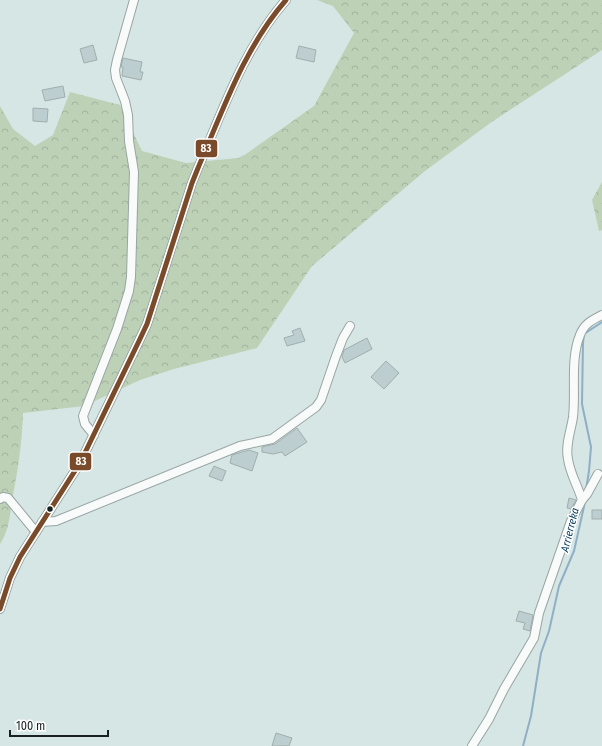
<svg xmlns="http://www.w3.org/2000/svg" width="602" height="746" font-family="'Fira Sans Condensed',sans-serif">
	<defs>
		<pattern id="forest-crowns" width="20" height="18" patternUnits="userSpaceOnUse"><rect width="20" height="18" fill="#bdd1b7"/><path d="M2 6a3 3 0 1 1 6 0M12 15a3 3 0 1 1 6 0" fill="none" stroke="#a2b39d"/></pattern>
	</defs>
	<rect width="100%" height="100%" fill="#d6e6e4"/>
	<g fill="url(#forest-crowns)">
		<path d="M317 0H602V50L493 121 425 171 312 266 257 348 174 369 140 380 84 406 23 413C22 444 18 470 12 500 10 515 9 531 0 544V106L13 129 35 146 53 135 70 92 120 105 142 151 186 163 238 158 246 154 314 106 354 33 333 6Z"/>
		<path d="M602 182V230L599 231 592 200Z"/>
	</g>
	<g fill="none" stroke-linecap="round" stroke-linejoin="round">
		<g stroke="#8eafc6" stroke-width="2">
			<path d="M586 490 589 471 591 447 582 404 583 343 584 334 602 322"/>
			<path d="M523 746 531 716 541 653 549 631 559 586 574 551 585 502"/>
		</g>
	</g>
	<g fill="#bcced0" stroke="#a1aeae">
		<path d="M93 45 97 60 84 63 80 49Z"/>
		<path d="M299 46 316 50 314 62 296 58Z"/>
		<path d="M123 58 142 62 140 72H143L141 80 122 76 123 67H121Z"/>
		<path d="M63 86 65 97 45 101 42 90Z"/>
		<path d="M33 108 48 109 47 122 33 121Z"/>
		<path d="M300 328 305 341 287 346 284 338 294 335 292 331Z"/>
		<path d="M367 338 372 349 345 363 342 357 344 350Z"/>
		<path d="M386 361 399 373 384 389 371 377Z"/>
		<path d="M297 428 307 442 285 456 282 452 273 454 262 452V447L275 444Z"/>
		<path d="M249 450 258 453 252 471 230 463 232 455Z"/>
		<path d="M214 466 226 471 222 481 209 476Z"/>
		<path d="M569 498 576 500 571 509 567 508Z"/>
		<rect x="592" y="510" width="10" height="9"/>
		<path d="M519 611 533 615 530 631 523 629 525 623 516 621Z"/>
		<path d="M276 733 292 738 289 746H272Z"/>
	</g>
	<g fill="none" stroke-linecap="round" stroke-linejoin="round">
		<g stroke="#98a5a3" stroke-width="10">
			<g id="minor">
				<path d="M94 435 85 424 83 416 117 329 129 291 131 277 134 172 129 141 128 115 125 101 116 78 115 70 117 60 134 0"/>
				<path d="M0 499 3 497 8 498 36 532"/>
				<path d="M582 500 587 494 598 474"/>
				<path d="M42 522 56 521 240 446 272 439 316 407 321 400 336 356 343 338 350 326"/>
				<path d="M0 609 10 578 20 557 80 463 139 341 147 324 192 183 198 168C223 110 244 48 286 0"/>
				<path d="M472 746 489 719 504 689 534 638 539 613 571 521 582 500C578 486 570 474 568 459 565 445 571 431 573 417 576 391 570 359 580 335 584 324 592 320 602 315"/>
			</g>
		</g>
		<use href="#minor" stroke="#f9fbfb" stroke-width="8"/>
		<g stroke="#fff" stroke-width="8">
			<path id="bus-1" d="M0 609 10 578 20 557 80 463 139 341 147 324 192 183 198 168C223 110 244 48 286 0"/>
		</g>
		<use href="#bus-1" stroke="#7a4b2a" stroke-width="5"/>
	</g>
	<circle fill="#162120" stroke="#fff" stroke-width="1.5" cx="50" cy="509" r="3.5"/>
	<g text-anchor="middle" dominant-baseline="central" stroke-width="3" stroke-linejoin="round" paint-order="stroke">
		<g font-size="11" font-style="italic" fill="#033959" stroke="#fff">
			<text transform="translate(570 530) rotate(-76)">Arrierreka</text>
		</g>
	</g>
	<g stroke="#fff" stroke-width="1.5">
		<rect x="195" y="139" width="23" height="19" rx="4" fill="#7a4b2a"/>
		<rect x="69" y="452" width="23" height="19" rx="4" fill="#7a4b2a"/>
	</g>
	<g font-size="11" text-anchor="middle" font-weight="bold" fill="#fff">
		<text x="206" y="152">83</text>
		<text x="81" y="465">83</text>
	</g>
	<path d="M10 730v6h98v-6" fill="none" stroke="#162120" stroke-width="2"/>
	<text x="16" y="730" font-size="12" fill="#162120" stroke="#ffffff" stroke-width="3" paint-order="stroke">100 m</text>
</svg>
